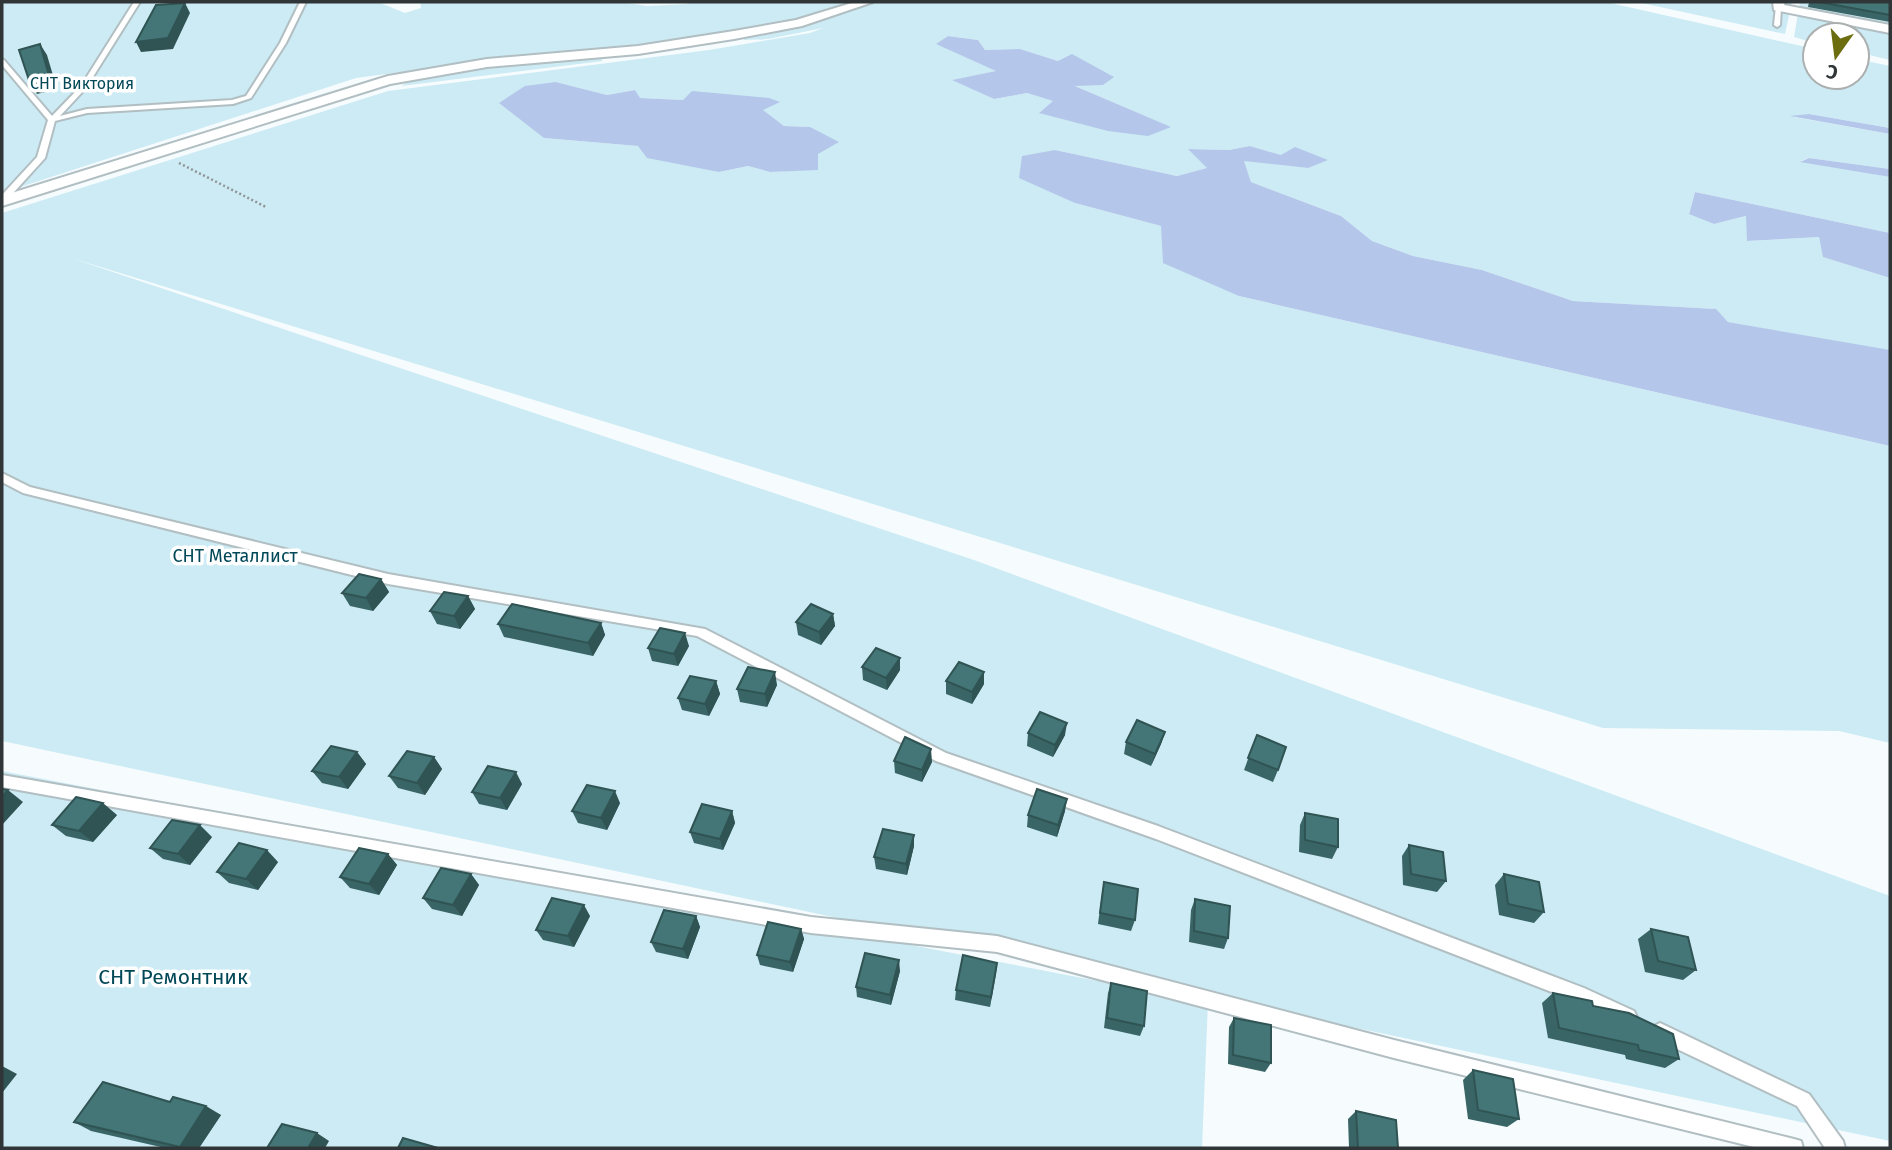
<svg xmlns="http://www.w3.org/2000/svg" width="1892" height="1150" font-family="'Fira Sans',sans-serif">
	<rect width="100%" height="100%" fill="#f6fcfe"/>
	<g fill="#cdebf4" fill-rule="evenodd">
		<path d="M2 2H378L405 13 421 8 420 2H622L647 6 687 4 688 2H855L791 23 629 48 538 54 356 78 2 193Z"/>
		<path d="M875 2H1606L1815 49V77H1857V59L1890 66V128L1809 114 1794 117 1890 134V169L1809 158 1801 161 1890 177V233L1695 192 1689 213 1714 224 1747 216 1748 241 1819 237 1824 257 1890 278V350L1888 351 1728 322 1715 309 1573 301 1482 270 1413 256 1372 241 1341 216 1251 182 1243 160 1308 168 1281 155 1250 146 1229 150 1189 149 1208 168 1177 176 1055 150 1075 203 1161 226 1239 296 1890 446V743L1839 731 1603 728 71 258 974 560 1890 896V1141L2 741V213L388 91 709 50 810 33 823 28 768 39 744 40V36L824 20ZM948 36 978 40 985 50 1020 49 1058 61 1073 85 1170 127 1040 112 1054 101 1027 93 994 99 954 80 997 71 937 44ZM556 82 607 95 635 90 639 98 683 100 762 110 784 126 810 127 818 154V169L770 172 748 166 719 172 638 146 544 138Z"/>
		<path d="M1637 2H1792L1785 34Z"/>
		<path d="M1800 2H1890V60L1857 52V35H1815V43L1794 37Z"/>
		<path d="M599 57 603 61 401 86C438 63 552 61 599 57Z"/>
		<path d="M2 771 1208 1002 1202 1148H2Z"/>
	</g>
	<g fill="#b4c7ea">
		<path d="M948 36 978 40 985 50 1020 49 1058 61 1072 54 1114 77 1103 85 1075 86 1171 127 1148 136 1108 131 1039 113 1053 101 1027 93 994 99 952 80 996 71 936 44Z"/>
		<path d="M556 82 607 95 635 90 640 98 683 100 692 91 769 98 780 102 763 110 784 126 810 127 839 142 818 154V170L770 172 748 166 719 172 647 158 638 146 544 138 499 103 525 86Z"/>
		<path d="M1809 114 1890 128V134L1790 116Z"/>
		<path d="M1250 146 1281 155 1295 147 1328 160 1308 168 1244 161 1251 182 1341 216 1372 241 1413 256 1482 270 1573 301 1716 309 1728 322 1890 350V446L1239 296 1163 263 1161 226 1075 203 1019 178 1022 156 1055 150 1177 176 1207 168 1188 149 1229 150Z"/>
		<path d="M1809 158 1890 169V177L1800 162Z"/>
		<path d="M1695 192 1890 233V278L1823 257 1819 237 1747 241 1746 216 1714 224 1689 214Z"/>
	</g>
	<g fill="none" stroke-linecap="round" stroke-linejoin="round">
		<g stroke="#b1bec2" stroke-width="4">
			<g id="service">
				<path d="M134 2H140L86 88 60 116 87 109 232 100 246 96 280 43 300 2H306L286 43 251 98 233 104 87 113 55 121 45 158 5 202H2V195L37 157 48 120 2 65V59L4 60 52 116 81 86Z"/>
				<path d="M1776 6 1781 7 1780 25 1777 27 1774 25Z"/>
				<path d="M2 473 30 487 388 574 705 629 946 753 1158 826 1584 988 1634 1011 1637 1017 1634 1023 1628 1026 1580 1003 1156 839 936 761 697 636 388 584 23 493 2 482Z"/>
				<path d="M2 775 811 917 997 936 1394 1040 1794 1139 1801 1141 1803 1148H1758L1394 1058 997 952 811 933 2 787Z"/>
				<path d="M1660 1023 1809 1094 1843 1141 1845 1148H1825L1797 1106 1654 1038 1651 1032 1654 1026Z"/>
			</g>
		</g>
		<g stroke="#b1bec2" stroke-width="4">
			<g id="minor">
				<path d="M855 2H873L802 26 734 39 638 54 487 67 390 84 2 206V196L388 76 487 59 638 46 734 31 796 20Z"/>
				<path d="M1773 2H1785L1784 5 1890 25V33L1774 10Z"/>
			</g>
		</g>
		<path stroke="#8e9496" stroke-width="2.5" stroke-dasharray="2 2.5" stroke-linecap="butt" d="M179 163 266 207"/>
		<use href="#service" fill="#fff" fill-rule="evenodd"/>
		<use href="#minor" fill="#fff" fill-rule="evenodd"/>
	</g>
	<g fill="#3a6566">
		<path d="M1809 2H1890V22L1808 7Z"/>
		<path d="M381 579 389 592 373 611 350 606 342 593Z"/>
		<path d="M468 596 475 609 460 629 437 624 430 611Z"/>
		<path d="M833 614 835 626 821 645 798 635 796 622Z"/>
		<path d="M601 623 605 635 593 656 504 637 498 624Z"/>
		<path d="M689 646 678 666 652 661 648 648Z"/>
		<path d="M862 667 900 670 887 690 863 680Z"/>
		<path d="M984 672V684L972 704 946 694V681Z"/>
		<path d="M716 681 720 694 709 716 682 710 678 698Z"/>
		<path d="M777 685 767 707 740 702 737 689Z"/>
		<path d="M1165 732 1161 744 1151 766 1124 754 1126 742Z"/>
		<path d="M1028 733 1065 735 1053 757 1027 746Z"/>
		<path d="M1257 735 1278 770 1273 782 1244 770Z"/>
		<path d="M357 752 366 764 348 789 322 783 312 771Z"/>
		<path d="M434 757 442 769 425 795 398 788 389 776Z"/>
		<path d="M894 761 932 762 922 782 895 773Z"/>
		<path d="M522 784 507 810 479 804 472 792Z"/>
		<path d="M620 803 607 830 578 823 572 811Z"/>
		<path d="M732 811 735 823 723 850 694 843 690 832Z"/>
		<path d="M1065 811 1057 837 1027 827 1028 815Z"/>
		<path d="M1305 813 1338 847 1332 859 1299 852 1300 825Z"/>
		<path d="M117 815 93 842 66 836 52 825Z"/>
		<path d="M212 837 190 865 163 859 150 848Z"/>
		<path d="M1409 845 1446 881 1437 892 1403 885 1402 856Z"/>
		<path d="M914 846 907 875 876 869 874 857Z"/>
		<path d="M388 854 397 865 379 895 350 888 340 877Z"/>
		<path d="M278 862 258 890 229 883 217 872Z"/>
		<path d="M471 874 479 885 462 916 432 909 423 898Z"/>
		<path d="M1504 874 1544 912 1534 923 1499 915 1495 885Z"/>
		<path d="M1104 882 1135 920 1131 931 1098 924 1102 893Z"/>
		<path d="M1195 899 1228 938 1224 949 1189 942 1191 910Z"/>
		<path d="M590 916 574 947 543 940 536 930Z"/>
		<path d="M696 916 700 927 688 959 656 952 651 942Z"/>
		<path d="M801 929 804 939 793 972 760 965 757 955Z"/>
		<path d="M1651 929 1696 970 1683 980 1645 972 1638 939Z"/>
		<path d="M997 963 990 1007 955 1000 956 990Z"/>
		<path d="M900 971 891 1005 857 997 856 987Z"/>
		<path d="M1111 983 1144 1026 1140 1036 1104 1028 1108 993Z"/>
		<path d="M1553 993 1593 1006 1679 1059 1665 1068 1626 1059 1625 1055 1548 1038 1542 1003Z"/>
		<path d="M1234 1018 1271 1063 1265 1072 1228 1064 1229 1027Z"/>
		<path d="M1473 1070 1519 1119 1507 1127 1468 1119 1463 1080Z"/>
		<path d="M170 1102 221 1115 199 1148H165L91 1131 74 1122Z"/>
		<path d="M1356 1111 1398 1148H1349L1348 1119Z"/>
	</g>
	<g fill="#305353">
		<path d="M185 3 190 13 173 49 141 52 136 42Z"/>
		<path d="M40 44 47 55 57 89 37 94 30 83Z"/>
		<path d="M381 579 389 592 373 611 366 598Z"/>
		<path d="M468 596 475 609 460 629 454 616Z"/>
		<path d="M833 614 835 626 821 645 819 632Z"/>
		<path d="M601 623 605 635 593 656 588 643Z"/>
		<path d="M685 633 689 646 678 666 674 654Z"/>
		<path d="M900 658V670L887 690 886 678Z"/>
		<path d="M775 672 777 685 767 707 765 694Z"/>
		<path d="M984 672V684L972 704V692Z"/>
		<path d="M716 681 720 694 709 716 705 704Z"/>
		<path d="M1067 723 1065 735 1053 757 1055 745Z"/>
		<path d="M1165 732 1161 744 1151 766 1155 754Z"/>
		<path d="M931 749 932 762 922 782V770Z"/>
		<path d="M357 752 366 764 348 789 339 777Z"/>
		<path d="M434 757 442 769 425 795 417 783Z"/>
		<path d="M516 772 522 784 507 810 500 798Z"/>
		<path d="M8 790 23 802 2 825V797Z"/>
		<path d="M615 791 620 803 607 830 601 818Z"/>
		<path d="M1067 799 1065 811 1057 837 1058 825Z"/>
		<path d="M103 803 117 815 93 842 79 831Z"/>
		<path d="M732 811 735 823 723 850 720 839Z"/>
		<path d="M200 825 212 837 190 865 178 854Z"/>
		<path d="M914 835V846L907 875 906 864Z"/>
		<path d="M267 850 278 862 258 890 246 879Z"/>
		<path d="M388 854 397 865 379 895 369 884Z"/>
		<path d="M471 874 479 885 462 916 453 905Z"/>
		<path d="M584 905 590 916 574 947 568 936Z"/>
		<path d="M696 916 700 927 688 959 683 949Z"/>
		<path d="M801 929 804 939 793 972 790 962Z"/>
		<path d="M899 960 900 971 891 1005 890 995Z"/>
		<path d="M997 963 996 974 990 1007 991 997Z"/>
		<path d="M2 1066 17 1074 2 1093Z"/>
		<path d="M206 1106 221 1115 199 1148 180 1147Z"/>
		<path d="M317 1133 329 1141 325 1148H308Z"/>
	</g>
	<g fill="#447677" stroke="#305353" stroke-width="2">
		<path d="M1819 2H1890V15Z"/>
		<path d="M185 3 168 38 136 42 156 5Z"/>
		<path d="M40 44 50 79 30 83 19 50Z"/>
		<path d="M359 574 381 579 366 598 342 593Z"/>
		<path d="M444 592 468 596 454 616 430 611Z"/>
		<path d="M512 604 601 623 588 643 498 624Z"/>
		<path d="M811 604 833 614 819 632 796 622Z"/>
		<path d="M660 628 685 633 674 654 648 648Z"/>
		<path d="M876 648 900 658 886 678 862 667Z"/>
		<path d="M959 662 984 672 972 692 946 681Z"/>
		<path d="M748 667 775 672 765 694 737 689Z"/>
		<path d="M690 676 716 681 705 704 678 698Z"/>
		<path d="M1040 712 1067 723 1055 745 1028 733Z"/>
		<path d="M1137 720 1165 732 1155 754 1126 742Z"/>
		<path d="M1257 735 1286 747 1278 770 1248 758Z"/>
		<path d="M905 737 931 749 922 770 894 761Z"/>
		<path d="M331 746 357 752 339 777 312 771Z"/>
		<path d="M407 751 434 757 417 783 389 776Z"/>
		<path d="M488 766 516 772 500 798 472 792Z"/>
		<path d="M587 785 615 791 601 818 572 811Z"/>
		<path d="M2 789 8 790 2 797Z"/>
		<path d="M1037 789 1067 799 1058 825 1028 815Z"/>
		<path d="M76 797 103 803 79 831 52 825Z"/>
		<path d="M702 804 732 811 720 839 690 832Z"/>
		<path d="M1305 813 1338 819V847L1305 840Z"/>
		<path d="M172 820 200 825 178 854 150 848Z"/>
		<path d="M883 829 914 835 906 864 874 857Z"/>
		<path d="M239 843 267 850 246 879 217 872Z"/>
		<path d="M1409 845 1443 852 1446 881 1411 874Z"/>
		<path d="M359 848 388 854 369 884 340 877Z"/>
		<path d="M441 868 471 874 453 905 423 898Z"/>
		<path d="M1504 874 1539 882 1544 912 1508 904Z"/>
		<path d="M1104 882 1138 889 1135 920 1100 913Z"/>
		<path d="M552 898 584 905 568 936 536 930Z"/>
		<path d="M1195 899 1230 906 1228 938 1194 931Z"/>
		<path d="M664 910 696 916 683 949 651 942Z"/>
		<path d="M768 922 801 929 790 962 757 955Z"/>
		<path d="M1651 929 1688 937 1696 970 1658 961Z"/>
		<path d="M865 953 899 960 890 995 856 987Z"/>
		<path d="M963 955 997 963 991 997 956 990Z"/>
		<path d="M1111 983 1147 991 1144 1026 1107 1018Z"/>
		<path d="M1553 993 1592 1001 1593 1006 1629 1013 1673 1034 1679 1059 1639 1050 1638 1045 1559 1028Z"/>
		<path d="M1234 1018 1271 1025V1063L1233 1055Z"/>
		<path d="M1473 1070 1513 1079 1519 1119 1478 1110Z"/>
		<path d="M103 1082 170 1102 173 1097 206 1106 180 1147 74 1122Z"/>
		<path d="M1356 1111 1396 1120 1398 1148H1358Z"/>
		<path d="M282 1124 317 1133 308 1148H267Z"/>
		<path d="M403 1138 438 1148H398Z"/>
	</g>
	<g text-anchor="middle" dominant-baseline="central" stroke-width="7" stroke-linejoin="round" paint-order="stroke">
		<g font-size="16" fill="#004757" stroke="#fff">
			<text x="82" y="83">СНТ Виктория</text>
		</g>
		<g font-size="18" fill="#004757" stroke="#fff">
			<text x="235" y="556">СНТ Металлист</text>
		</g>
		<g font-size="21" fill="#004757" stroke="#fff">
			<text x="173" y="977">СНТ Ремонтник</text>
		</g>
	</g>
	<rect width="1892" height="1150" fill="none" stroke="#303637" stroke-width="7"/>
	<g transform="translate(1836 56) rotate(194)"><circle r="33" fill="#ffffff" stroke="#acafaf" stroke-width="2"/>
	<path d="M0-5L12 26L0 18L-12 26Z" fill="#6b6d0f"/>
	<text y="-10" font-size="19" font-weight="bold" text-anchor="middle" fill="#303637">С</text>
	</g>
</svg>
